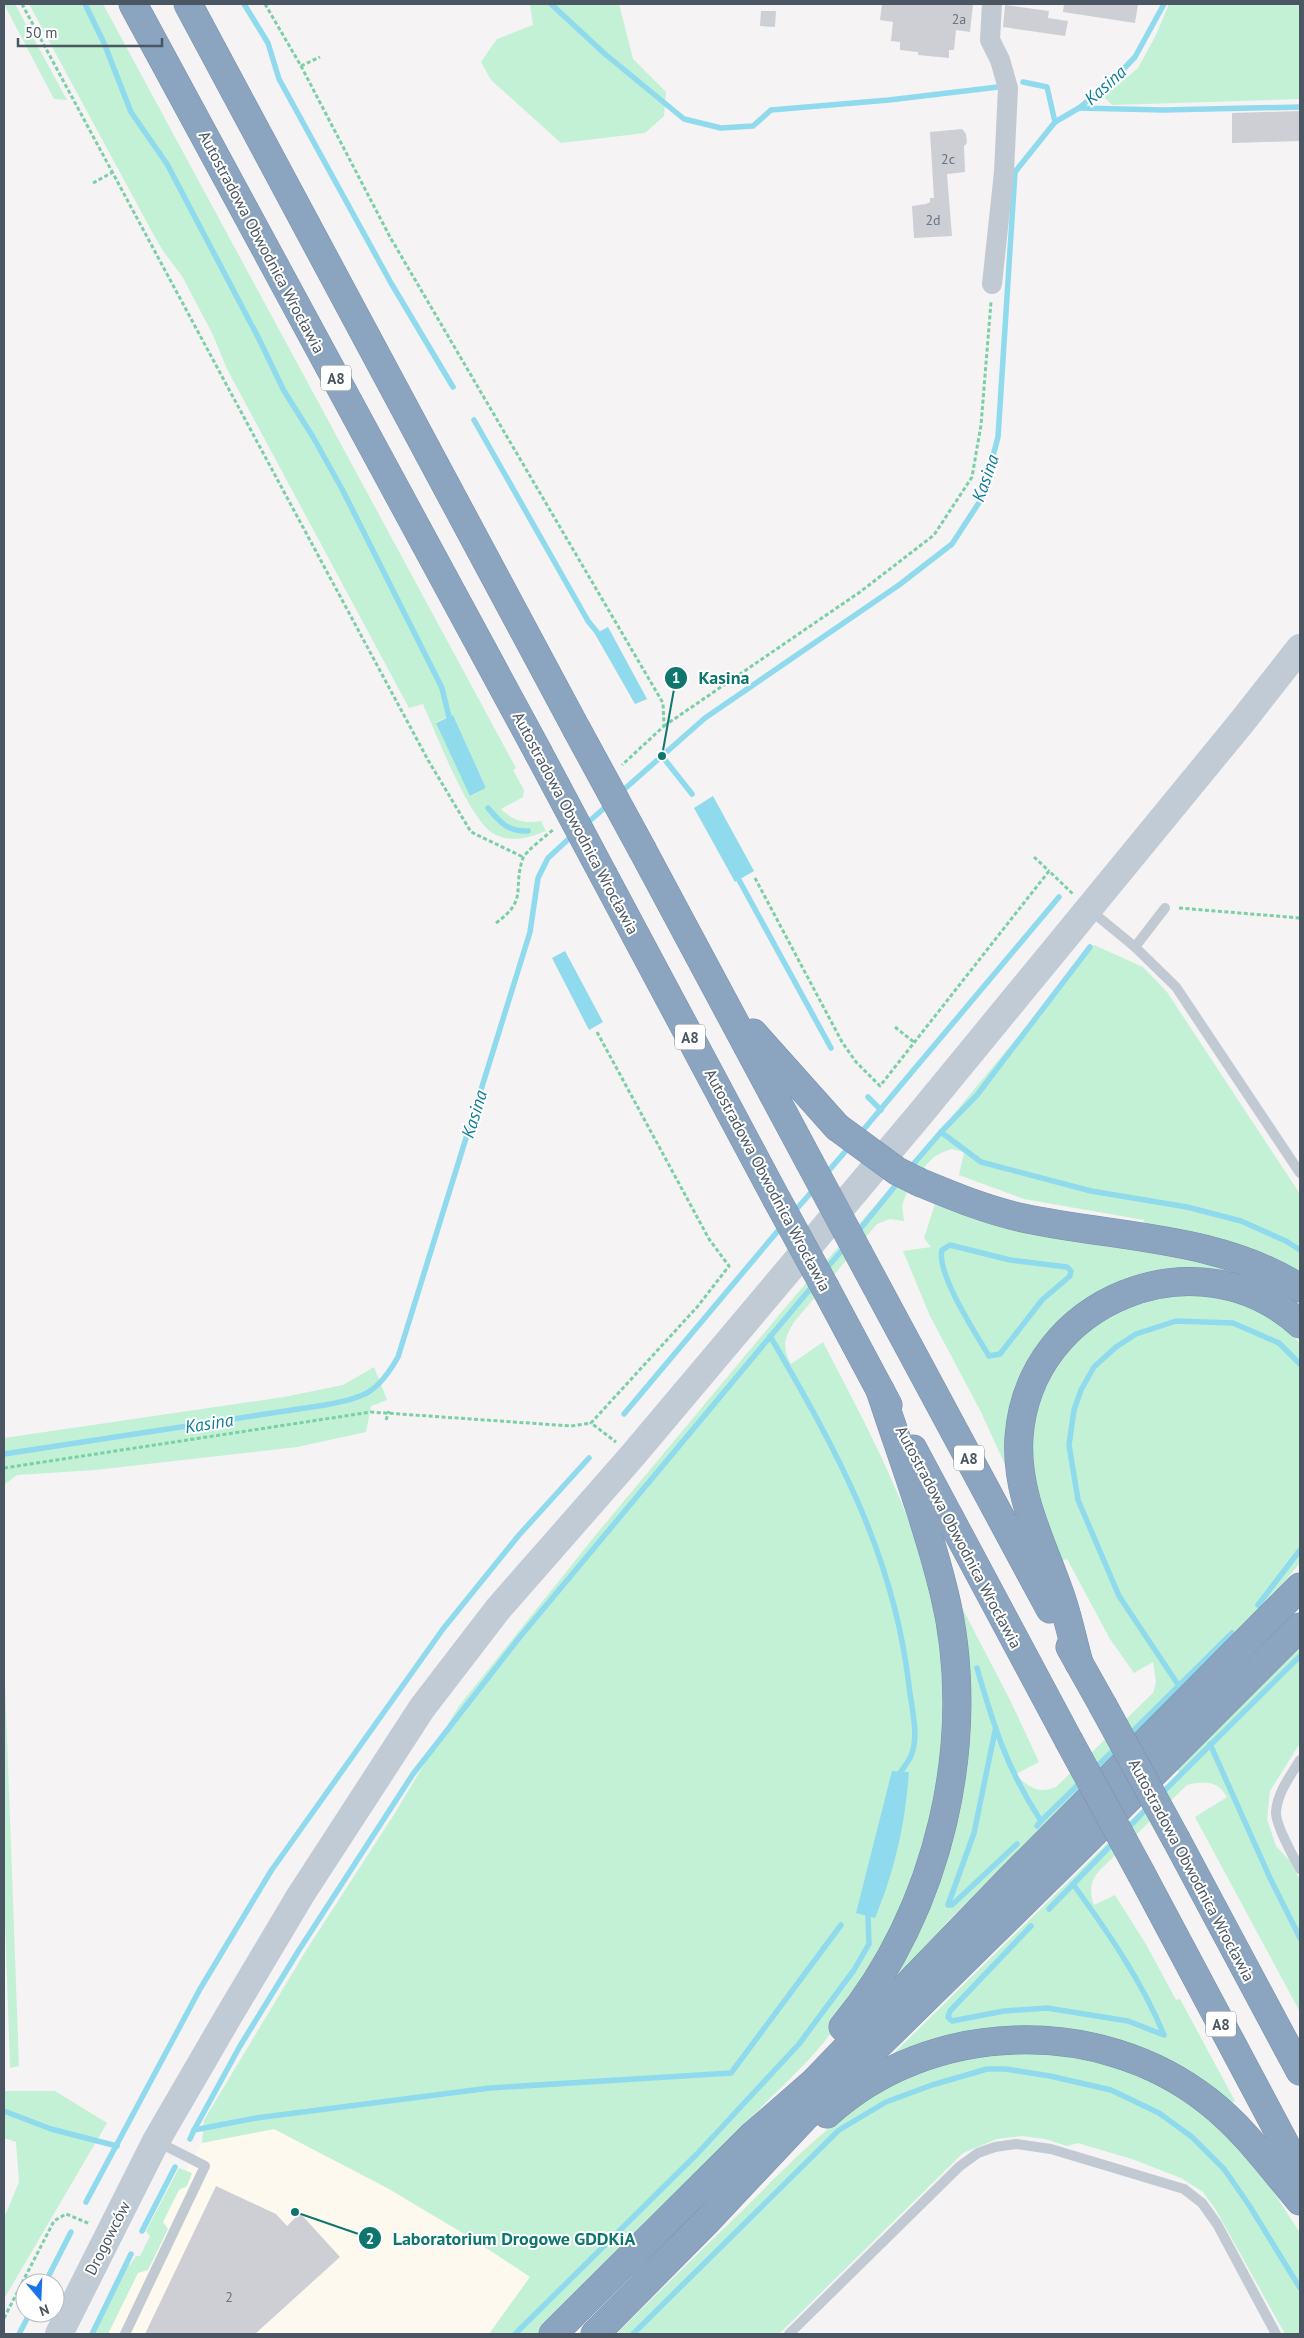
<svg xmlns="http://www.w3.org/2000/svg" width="1304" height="2338" font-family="'PT Sans',sans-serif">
	<rect width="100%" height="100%" fill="#f5f3f3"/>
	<path fill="#fdf9ef" d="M274 2128 389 2189 476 2241 530 2277 489 2334H108L186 2170 202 2143Z"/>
	<g fill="#c3f1d5" fill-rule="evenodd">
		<path d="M4 4H15L67 100 54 99Z"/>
		<path d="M29 4H103L516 768 513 770 524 790 523 797 501 809C513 821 524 824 541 821L546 831C529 838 511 843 494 834 469 820 436 733 423 704L409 708 227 369 213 335 182 276 163 251 151 230ZM453 715 486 788 471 796 436 722Z"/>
		<path d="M530 4H619L633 59 666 92 664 116 645 133 561 143 491 80 481 62 497 39 533 25Z"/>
		<path d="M1169 4H1300V99L1112 105 1104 97 1138 68 1156 35Z"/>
		<path d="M1094 945 1143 967 1167 992 1300 1194V1273C1274 1259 1248 1246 1219 1239 1194 1234 1167 1232 1142 1229L1144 1220 1024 1199 959 1175 964 1152 952 1149 943 1152 934 1157 926 1165 906 1194 902 1206 904 1221 890 1219 877 1224 794 1322C784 1339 782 1346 791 1364L823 1342C867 1427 913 1510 934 1604 957 1705 942 1812 904 1907 894 1932 877 1955 864 1978 854 1995 846 2013 834 2029 812 2060 781 2086 755 2114 686 2190 611 2262 538 2334H489L530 2277 476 2241 389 2189 274 2129 202 2143 204 2120 307 1949 395 1813 459 1706 594 1537 794 1297 914 1162Z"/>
		<path d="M935 1204C955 1212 975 1220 996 1225 1097 1249 1212 1241 1300 1303V1312L1246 1282 1080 1307 1007 1469 980 1410 930 1316 903 1251 931 1247 924 1238Z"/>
		<path d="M1162 1296C1179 1296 1199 1294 1216 1297 1248 1303 1278 1320 1300 1343V1563L1260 1611 954 1915 885 1989 925 1903 957 1598 1010 1700 1039 1762 1016 1774C1028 1788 1039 1794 1056 1787L1153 1693 1156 1682 1153 1662 1134 1673 1110 1639 1067 1559 1059 1562 1034 1489 1031 1438 1040 1399 1061 1358 1095 1325 1113 1313Z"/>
		<path d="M374 1367 387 1400 371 1406 366 1432 297 1447 95 1470 17 1475 4 1485V1438L284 1397 343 1385Z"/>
		<path d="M1300 1647V1743L1270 1791 1267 1819 1276 1846 1290 1861 1300 1880V2012L1195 1817 1227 1797C1218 1780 1203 1781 1187 1785L1100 1870C1090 1881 1089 1891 1094 1905L1115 1895 1147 1946 1176 2000 1180 1999 1235 2101 1230 2104 1108 2041 885 2062 1179 1773 1176 1767 1231 1716Z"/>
		<path d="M4 1656 19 2066 10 2068 4 1890Z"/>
		<path d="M1031 2051 1096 2060 1172 2090 1215 2121 1262 2174 1300 2233V2334H1285L1216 2210 1203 2192 1181 2178 1132 2159 1091 2147 1078 2143 1067 2146 1045 2139 1022 2136 997 2139 963 2153 779 2334H616C658 2293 700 2251 743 2210 809 2144 860 2089 952 2061 975 2054 1007 2054 1031 2051Z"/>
		<path d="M4 2091H55L107 2123 4 2299V2218L19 2182 16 2142 4 2138Z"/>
		<path d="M179 2168 192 2173 187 2186 179 2190 163 2222 168 2229 148 2270 138 2273 108 2334H95L127 2265H130L136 2256H140L150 2236 146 2231Z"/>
	</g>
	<g fill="#90daee">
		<path d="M608 627 647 699 635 704 595 634Z"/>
		<path d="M453 715 486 788 470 796 436 723Z"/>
		<path d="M713 796 754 871 735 882 694 808Z"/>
		<path d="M565 951 603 1022 589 1030 552 958Z"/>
		<path d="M892 1771 909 1772C905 1825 895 1869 875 1918L856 1913Z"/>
	</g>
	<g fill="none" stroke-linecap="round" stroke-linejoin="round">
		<g stroke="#90daee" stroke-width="5.5">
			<path d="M85 4 104 43 131 112 167 164 259 339 284 391 313 437 342 489 442 688 449 717"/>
			<path d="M244 4 268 43 279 79 391 283 453 387"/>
			<path d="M551 4 605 54 684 119 721 128 753 126 771 110 889 100 998 87"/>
			<path d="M1023 82 1047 87 1055 122"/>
			<path d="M1079 108 1164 110 1300 107"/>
			<path d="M474 420 588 621 597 632"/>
			<path d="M662 756 692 794"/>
			<path d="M620 793 705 718 899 585 952 544 982 498 998 437 1015 172 1055 122 1079 108 1114 79 1135 57 1164 4"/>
			<path d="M488 808C500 822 508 832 528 831"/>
			<path d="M585 825 610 803"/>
			<path d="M739 880 831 1048"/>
			<path d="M868 1097 881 1110"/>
			<path d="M941 1132 981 1162 1091 1191 1187 1207 1241 1221 1286 1241 1300 1250"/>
			<path d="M859 1135 1059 897"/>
			<path d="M910 1168 941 1132 977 1095 1090 947"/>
			<path d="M825 1175 850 1146"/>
			<path d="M793 1213 815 1188"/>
			<path d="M856 1234 899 1181"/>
			<path d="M950 1245 1010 1260 1067 1267 1071 1271 1070 1276 1042 1300 1000 1354 989 1356C976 1334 936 1273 942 1250Z"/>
			<path d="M825 1270 845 1247"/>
			<path d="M770 1336C836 1449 894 1554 909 1686 911 1705 919 1734 912 1753 910 1760 904 1767 900 1773"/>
			<path d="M624 1414 782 1226"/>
			<path d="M4 1454 325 1405C365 1397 377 1394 398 1357L517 974 530 932 538 878 548 858 574 834"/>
			<path d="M1258 1605 1300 1550"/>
			<path d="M977 1668C994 1727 1007 1769 1041 1821L1037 1826"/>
			<path d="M1179 1686 1119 1596 1078 1500 1069 1445 1074 1410 1081 1390 1094 1367 1116 1347 1136 1334 1176 1321 1233 1323 1279 1343 1300 1364"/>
			<path d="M995 1731 974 1833 948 1905H952L1017 1844"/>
			<path d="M1127 1737 1232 1633"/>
			<path d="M1210 1744 1270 1878 1300 1938"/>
			<path d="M1093 1770 1117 1747"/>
			<path d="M1160 1795 1300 1656"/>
			<path d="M1041 1821 1083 1780"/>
			<path d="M1127 1829 1150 1805"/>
			<path d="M1049 1909 1115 1841"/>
			<path d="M1031 1926 950 2011 948 2017 952 2021 1004 2011 1047 2008 1128 2021 1164 2035C1142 1981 1107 1931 1073 1884"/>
			<path d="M4 2111 51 2129 117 2146"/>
			<path d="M194 2130 240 2046 299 1950 413 1774 519 1638 815 1283"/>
			<path d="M190 2139 194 2130 256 2118 490 2088 731 2073 841 1925"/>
			<path d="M86 2202 200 1989 271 1871 443 1629 519 1535 589 1458"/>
			<path d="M142 2231 175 2167"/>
			<path d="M45 2283 71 2232"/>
			<path d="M19 2334 30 2313"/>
			<path d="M92 2334 131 2254"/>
			<path d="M515 2334 697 2154 799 2044 854 1970 869 1944 868 1916"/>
			<path d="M633 2334 839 2130 886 2102 932 2085 987 2069H1006L1050 2076 1111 2090 1159 2113 1192 2137 1224 2169 1249 2205 1300 2288"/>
		</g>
	</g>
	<g fill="#cdcfd5">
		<path d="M882 4H973L970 32 956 30 954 50H949V58L918 55V52L900 50V42L891 41 893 22 880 20Z"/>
		<path d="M1064 4H1138L1135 23 1063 12Z"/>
		<path d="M1005 5 1049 11 1048 18 1068 21 1065 36 1003 27Z"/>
		<path d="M761 11H776L775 27 760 26Z"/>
		<path d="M1300 111V141L1232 143V113Z"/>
		<path d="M962 129 966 134 967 143 964 146 965 172 947 174 952 236 914 238 912 206 926 204 930 202V198H934L930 132Z"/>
		<path d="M216 2186 276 2214 287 2226 300 2213 340 2257 255 2334H145Z"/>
	</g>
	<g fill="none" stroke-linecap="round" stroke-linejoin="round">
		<g stroke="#7690ad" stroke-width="29">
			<g id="motorway">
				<path d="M133 4 538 752"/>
				<path d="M188 4 576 728"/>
				<path d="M643 851 809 1161"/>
				<path d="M604 876 776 1198"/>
				<path d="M753 1033 837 1127"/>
				<path d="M919 1182C953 1196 986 1210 1023 1218 1116 1238 1218 1236 1300 1288"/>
				<path d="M859 1254 1050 1609"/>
				<path d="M826 1289 888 1405"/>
				<path d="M913 1449 1068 1739"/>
				<path d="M1070 1647 1102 1704"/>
				<path d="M1079 1663C1073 1642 1069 1621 1062 1600 1044 1546 1015 1496 1019 1437 1029 1299 1198 1232 1300 1324"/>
				<path d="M1177 1841 1300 2071"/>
				<path d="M1142 1875 1300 2172"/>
				<path d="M843 2027C939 1912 980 1738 944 1592 927 1523 902 1457 880 1390"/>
				<path d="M827 2114C930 2020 1099 2015 1208 2101 1244 2129 1271 2167 1300 2201"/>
				<path d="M553 2334 751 2137 813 2083 1009 1880 1300 1587"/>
				<path d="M595 2334 707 2221 803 2119 1077 1850 1300 1627"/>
			</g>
		</g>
		<g stroke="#7ad0a6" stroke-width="3" stroke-dasharray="4 2.5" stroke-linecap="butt">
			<path d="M22 4 428 760 471 832 523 857"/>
			<path d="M265 4 301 66 390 237 663 703 664 726 622 765"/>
			<path d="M301 66 320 57"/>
			<path d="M93 183 113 172"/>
			<path d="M664 726 860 592 934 535 972 477 981 425 991 302"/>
			<path d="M1034 857 1049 871"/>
			<path d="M755 878 842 1042 856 1062 880 1086 1049 871 1073 894"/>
			<path d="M1179 908 1300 918"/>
			<path d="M496 923C529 899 512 889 523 858 526 851 547 835 554 829"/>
			<path d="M895 1027 915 1043"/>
			<path d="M597 1032 709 1239 729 1266 698 1306 591 1423 616 1442"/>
			<path d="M386 1420 389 1411"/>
			<path d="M4 1468 371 1412 571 1426 591 1423"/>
			<path d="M4 2318 54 2221 66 2214 90 2224"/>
		</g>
		<g stroke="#c1cad2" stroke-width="10">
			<path d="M1090 910 1135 947 1176 987 1300 1173"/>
			<path d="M1135 947 1165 908"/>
			<path d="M1300 1760C1291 1775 1277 1793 1276 1812 1275 1824 1294 1858 1300 1869"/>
			<path d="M125 2334 205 2166 158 2142"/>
			<path d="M789 2334 960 2166 978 2153 995 2147 1016 2144 1051 2149 1184 2189 1202 2203 1217 2224 1276 2334"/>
		</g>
		<path stroke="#c1cad2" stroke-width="20" d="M992 4 990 40 1000 60 1008 88 1004 172 992 284"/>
		<path stroke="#c1cbd6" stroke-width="28" d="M59 2334 156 2141 228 2017 300 1896 422 1708 498 1609 633 1455 921 1113 1241 723 1300 648"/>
		<use href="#motorway" stroke="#8ba5c1" stroke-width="28"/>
		<g stroke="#7690ad" stroke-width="29" stroke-linecap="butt">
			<g id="motorway-bridge">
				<path d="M576 728 643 851"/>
				<path d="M538 752 604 876"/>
				<path d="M837 1127 897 1171 919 1182"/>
				<path d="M809 1161 859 1254"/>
				<path d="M776 1198 826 1289"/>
				<path d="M1102 1704 1177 1841"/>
				<path d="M1068 1739 1142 1875"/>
			</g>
		</g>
		<use href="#motorway-bridge" stroke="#8ba5c1" stroke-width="28"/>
	</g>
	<g text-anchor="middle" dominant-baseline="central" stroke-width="4" stroke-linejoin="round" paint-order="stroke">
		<g font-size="14" fill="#6b747e">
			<text x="959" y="19">2a</text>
			<text x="948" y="159">2c</text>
			<text x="933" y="220">2d</text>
			<text x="229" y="2297">2</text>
		</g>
		<g fill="#fff" stroke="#808990" stroke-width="1">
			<rect x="321" y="365.5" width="30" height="25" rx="4"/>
			<rect x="675" y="1024.5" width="30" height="25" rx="4"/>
			<rect x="954" y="1445.5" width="30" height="25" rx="4"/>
			<rect x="1206" y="2011.5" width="30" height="25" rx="4"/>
		</g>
		<g font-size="15" font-weight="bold" fill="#4a5661">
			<text x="336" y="378">A8</text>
			<text x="690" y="1037">A8</text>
			<text x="969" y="1458">A8</text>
			<text x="1221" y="2024">A8</text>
		</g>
		<g font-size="16" fill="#4a5661" stroke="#fff">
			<text transform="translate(262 242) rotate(62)">Autostradowa Obwodnica Wrocławia</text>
			<text transform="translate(576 823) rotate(62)">Autostradowa Obwodnica Wrocławia</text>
			<text transform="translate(768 1180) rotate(62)">Autostradowa Obwodnica Wrocławia</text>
			<text transform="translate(959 1537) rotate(62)">Autostradowa Obwodnica Wrocławia</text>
			<text transform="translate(1192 1870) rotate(62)">Autostradowa Obwodnica Wrocławia</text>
			<text transform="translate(107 2238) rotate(-63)">Drogowców</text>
		</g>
		<g font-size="18" font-style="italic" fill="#0c7c9b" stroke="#fff">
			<text transform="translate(1105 85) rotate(-42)">Kasina</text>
			<text transform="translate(985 478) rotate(-71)">Kasina</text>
			<text transform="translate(474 1114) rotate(-73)">Kasina</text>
			<text transform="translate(209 1423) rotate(-9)">Kasina</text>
		</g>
	</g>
	<path fill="none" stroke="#0f766e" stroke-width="2" d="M662 756L676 678M295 2212L370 2238"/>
	<g fill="#0f766e" stroke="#fff" stroke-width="2">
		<circle cx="662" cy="756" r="5"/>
		<circle cx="295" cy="2212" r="5"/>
		<circle cx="676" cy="678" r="12"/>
		<circle cx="370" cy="2238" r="12"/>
	</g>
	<g font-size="15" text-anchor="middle" font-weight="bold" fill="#fff">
		<text x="676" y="683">1</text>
		<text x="370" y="2244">2</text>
	</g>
	<g font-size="18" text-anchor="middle" font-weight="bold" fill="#0f766e" stroke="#fff" stroke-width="4" stroke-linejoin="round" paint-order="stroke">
		<text x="724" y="684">Kasina</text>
		<text x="514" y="2245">Laboratorium Drogowe GDDKiA</text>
	</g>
	<rect width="1304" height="2338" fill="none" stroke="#4a5661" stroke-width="10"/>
	<g transform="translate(40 2298) rotate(161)"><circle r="24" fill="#ffffff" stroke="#b7bbc0"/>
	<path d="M0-4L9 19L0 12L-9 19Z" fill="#1a73e8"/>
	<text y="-8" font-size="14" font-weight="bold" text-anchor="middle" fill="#4a5661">N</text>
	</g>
	<path d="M18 38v8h144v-8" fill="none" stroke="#4a5661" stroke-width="2.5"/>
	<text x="25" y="38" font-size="15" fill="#4a5661" stroke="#ffffff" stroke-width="4" paint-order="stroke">50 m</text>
</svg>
